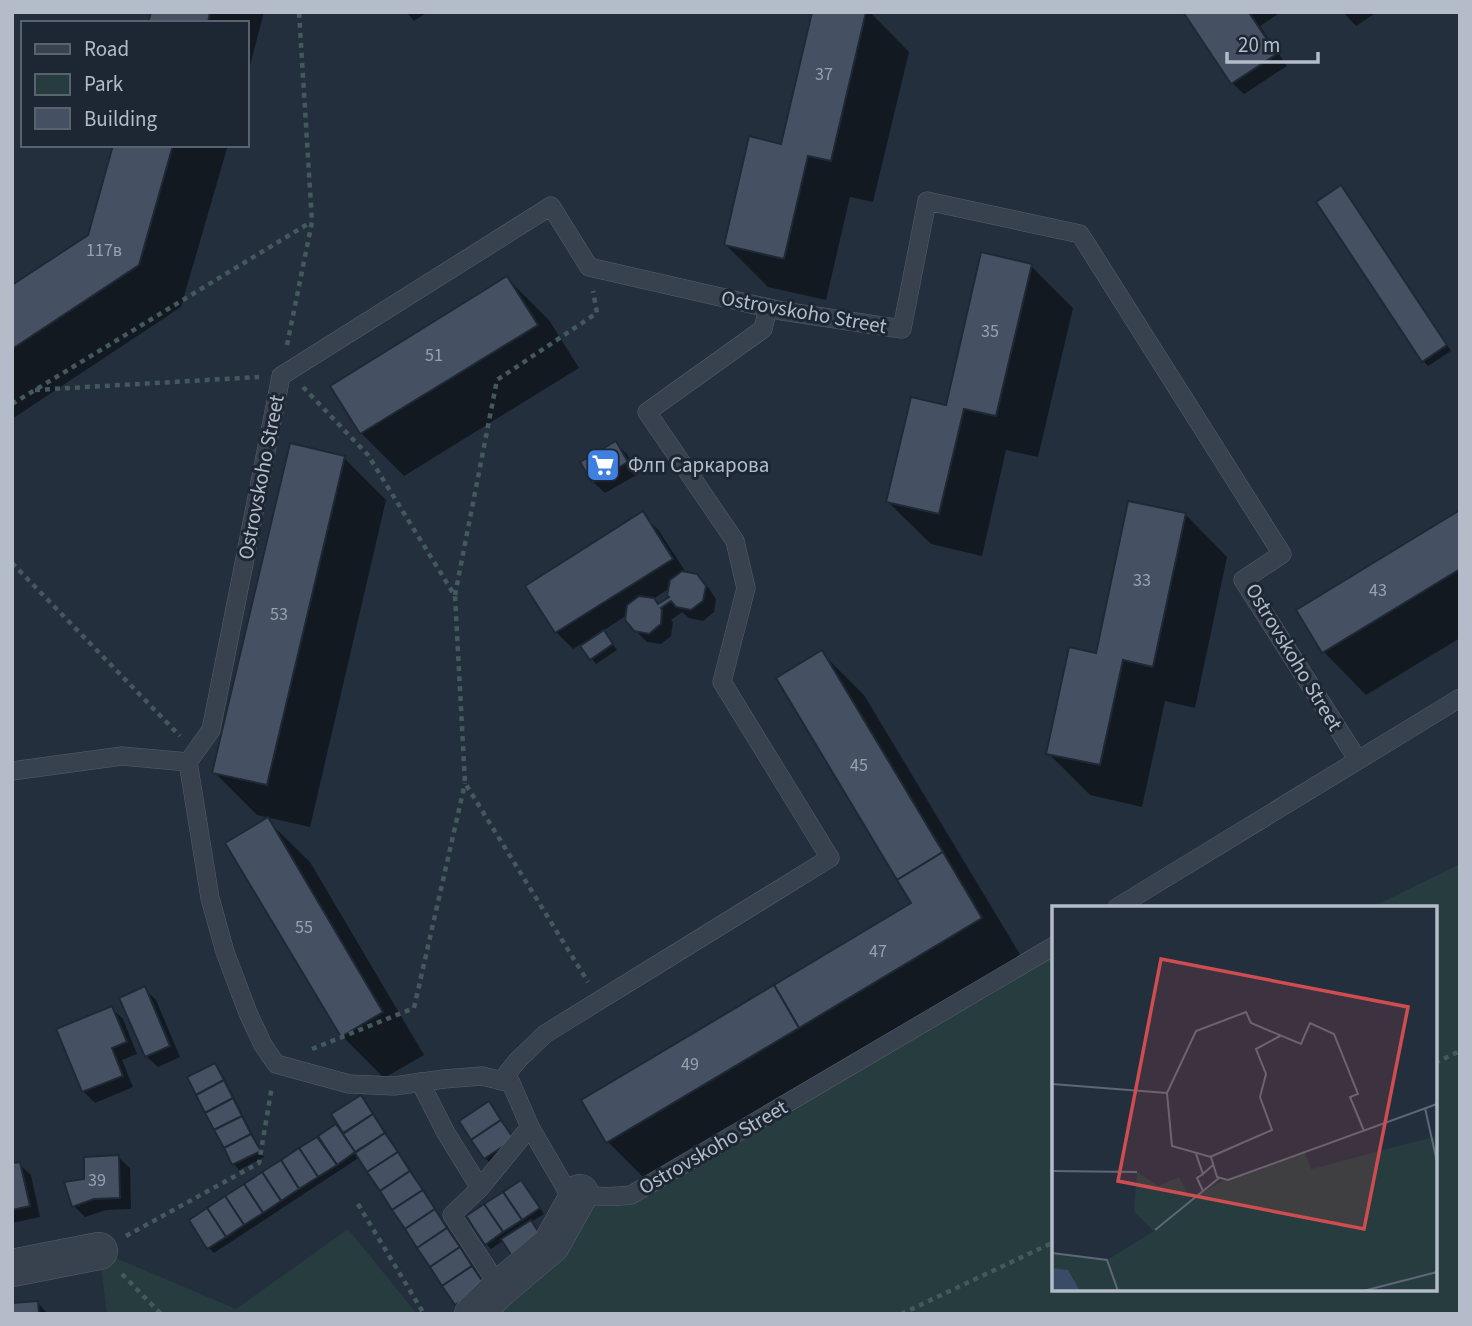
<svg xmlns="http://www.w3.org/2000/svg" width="1472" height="1326" font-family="'Source Sans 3',sans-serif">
	<rect width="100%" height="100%" fill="#242f3e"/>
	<g fill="#263c3f">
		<path d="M1460 864V1314H473L580 1193 609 1198 1046 951 1054 964V1289H1435V908H1370Z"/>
		<path d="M348 1229 417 1314H107L99 1251 236 1309Z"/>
	</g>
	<g fill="#0007" fill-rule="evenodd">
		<path d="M152 12H264L247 77V23H150Z"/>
		<path d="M406 12H428L414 21Z"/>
		<path d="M814 12H870L909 52 873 202 850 197 826 300 768 287 725 244 782 146Z"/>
		<path d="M1187 12H1281L1260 26 1287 66 1244 94 1232 83Z"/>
		<path d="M1343 12H1377L1356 26Z"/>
		<path d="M115 145H228L181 307 12 419V287L89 236Z"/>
		<path d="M1341 188 1346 193 1451 351 1428 366 1423 361Z"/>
		<path d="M1031 266 1073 308 1038 457 1006 450 982 556 931 544 888 502 947 407Z"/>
		<path d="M507 278 549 320 579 368 404 476 361 433 332 386Z"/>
		<path d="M615 443 627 454 638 474 605 493 593 482Z"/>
		<path d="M344 458 386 500 310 827 257 815 214 772Z"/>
		<path d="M1460 512V638L1366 695 1324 652 1298 611Z"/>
		<path d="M642 513 659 531 687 574 696 575 708 587 716 599 714 612 703 621 689 618 682 612 671 620 673 622 671 636 661 644 647 642 635 630 627 615 603 631 617 650 596 664 581 644 573 649 556 632 527 586ZM670 588 671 598 659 606 653 599Z"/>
		<path d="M1185 514 1227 557 1195 708 1165 701 1142 807 1090 795 1048 753 1098 655Z"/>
		<path d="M822 653 864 695 1024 961 650 1184 608 1142 913 904Z"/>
		<path d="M267 820 310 862 424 1055 384 1078 342 1036Z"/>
		<path d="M144 988 156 1000 180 1057 158 1067 146 1056Z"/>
		<path d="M112 1008 123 1019 137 1054 122 1060 133 1087 95 1103 84 1092 59 1030Z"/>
		<path d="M215 1065 220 1070 264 1157 239 1170 234 1164 189 1078Z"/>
		<path d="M360 1097 366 1102 489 1291 461 1309 456 1304 360 1157 214 1253 209 1248 191 1221 339 1124Z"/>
		<path d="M489 1104 494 1109 518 1145 490 1163 485 1158Z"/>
		<path d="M118 1157 130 1168 131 1209 106 1210 85 1217 74 1206 85 1180Z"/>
		<path d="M19 1164 31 1175 40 1217 12 1223V1165Z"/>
		<path d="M521 1182 526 1187 544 1214 531 1222 547 1245 504 1240 491 1249 486 1244Z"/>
		<path d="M38 1303 48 1314H12Z"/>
	</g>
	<g fill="#455162" stroke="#1f2835" stroke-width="2">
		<path d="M151 12H210L208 23H148Z"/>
		<path d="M812 12H866L831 161 808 156 784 259 724 245 749 136 781 144Z"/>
		<path d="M1183 12H1253L1250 14 1277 54 1231 84Z"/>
		<path d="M113 145H173L139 265 12 349V285L88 235Z"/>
		<path d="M1341 185 1447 345 1422 362 1316 202Z"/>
		<path d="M981 252 1032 264 996 416 964 409 939 514 886 502 911 397 946 405Z"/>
		<path d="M507 276 538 325 360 434 330 386Z"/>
		<path d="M616 441 628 462 592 483 580 462Z"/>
		<path d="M290 443 345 456 267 785 212 773Z"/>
		<path d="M1128 501 1186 513 1153 667 1123 660 1100 765 1046 754 1069 647 1096 653Z"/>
		<path d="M1460 510V569L1322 653 1296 610Z"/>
		<path d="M643 511 673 559 555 633 525 586Z"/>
		<path d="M682 571 697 574 706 586 703 601 691 610 676 607 671 601 661 608 662 610 661 624 649 634 634 631 625 620 627 605 639 596 654 598 658 604 669 597 667 595 670 580Z"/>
		<path d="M604 630 613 644 590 660 580 646Z"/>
		<path d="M822 650 943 852 897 880 776 678Z"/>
		<path d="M268 817 383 1012 341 1037 225 843Z"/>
		<path d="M943 852 982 918 799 1028 774 985 911 903 897 880Z"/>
		<path d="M774 985 799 1028 606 1143 581 1100Z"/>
		<path d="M145 986 170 1046 145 1057 119 998Z"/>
		<path d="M112 1006 127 1042 112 1048 123 1076 82 1092 56 1029Z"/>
		<path d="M215 1063 224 1080 196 1095 187 1077Z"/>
		<path d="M224 1080 233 1098 205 1113 196 1095Z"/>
		<path d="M361 1095 373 1114 343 1133 331 1114Z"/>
		<path d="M233 1098 242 1116 214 1130 205 1113Z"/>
		<path d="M489 1101 501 1120 471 1140 459 1121Z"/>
		<path d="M373 1114 385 1133 355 1152 343 1134Z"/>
		<path d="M242 1116 251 1134 224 1148 214 1130Z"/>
		<path d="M501 1120 514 1139 484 1159 471 1140Z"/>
		<path d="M336 1124 355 1152 337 1165 318 1136Z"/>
		<path d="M385 1133 398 1152 367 1172 355 1153Z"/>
		<path d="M251 1134 261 1151 232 1165 224 1148Z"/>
		<path d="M317 1137 337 1165 318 1177 299 1148Z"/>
		<path d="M299 1148 318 1177 299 1189 281 1160Z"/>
		<path d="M398 1152 410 1171 380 1191 367 1172Z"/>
		<path d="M119 1155 120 1198 94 1199 72 1207 64 1182 84 1179V1157Z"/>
		<path d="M281 1160 299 1189 281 1201 262 1172Z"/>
		<path d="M20 1162 30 1206 12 1210V1163Z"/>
		<path d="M410 1171 423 1190 392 1210 380 1191Z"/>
		<path d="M262 1172 281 1201 263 1213 244 1184Z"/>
		<path d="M521 1180 540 1208 522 1220 503 1192Z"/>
		<path d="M244 1184 263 1213 244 1225 225 1196Z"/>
		<path d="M423 1190 435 1209 405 1229 392 1210Z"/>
		<path d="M503 1192 522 1220 503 1232 484 1204Z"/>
		<path d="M225 1196 244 1225 226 1237 207 1208Z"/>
		<path d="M484 1204 503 1232 485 1245 466 1216Z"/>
		<path d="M207 1208 226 1237 207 1249 189 1220Z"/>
		<path d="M435 1209 447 1228 417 1248 405 1229Z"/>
		<path d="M531 1220 543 1239 513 1258 501 1239Z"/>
		<path d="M447 1228 460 1247 430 1267 417 1248Z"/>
		<path d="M460 1247 472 1266 442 1286 430 1267Z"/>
		<path d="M472 1266 485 1285 455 1305 442 1286Z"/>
		<path d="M38 1301 39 1314H12V1303Z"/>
	</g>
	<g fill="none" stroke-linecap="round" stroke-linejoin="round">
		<g stroke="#565f6c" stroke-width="19">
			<g id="service">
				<path d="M12 771 122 756 188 762"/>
				<path d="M1116 908 1460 698"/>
				<path d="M1054 946 631 1195C606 1198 590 1197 566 1189L530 1127 511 1083 482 1076 444 1079 394 1086 349 1084 276 1064 263 1045 248 1013 225 952 210 898 188 762 211 730 281 376 551 206 589 267 782 311 902 329 927 201 1080 234 1282 554 1243 580 1358 760"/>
				<path d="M501 1081 518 1060 545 1034 830 858 722 682 746 588 735 541 647 412 763 329 768 308"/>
				<path d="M420 1082 446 1133 480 1188 530 1127"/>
				<path d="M480 1188 452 1215 500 1288"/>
			</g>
		</g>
		<g stroke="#565f6c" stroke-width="38">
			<g id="minor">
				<path d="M12 1268 99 1251"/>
				<path d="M473 1314 500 1288 551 1245 580 1193"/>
			</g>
		</g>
		<g stroke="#44595c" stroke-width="4.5" stroke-dasharray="5 5" stroke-linecap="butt">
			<path d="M287 345 312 222 299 12"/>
			<path d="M303 387 368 455 455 596 465 783 588 982"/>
			<path d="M35 390 259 377"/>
			<path d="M12 404 311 222"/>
			<path d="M12 563 180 736"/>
			<path d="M455 595 497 380 597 313 593 291"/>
			<path d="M312 1049 414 1008 465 783"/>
			<path d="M1435 1063 1460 1051"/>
			<path d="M358 1204 424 1314"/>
			<path d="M126 1236 259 1163 272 1086"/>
			<path d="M122 1274 161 1314"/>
			<path d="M901 1314 1054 1242"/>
		</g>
		<use href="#service" stroke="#38414e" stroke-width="18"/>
		<use href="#minor" stroke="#38414e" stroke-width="37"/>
	</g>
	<defs>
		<g id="supermarket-square" transform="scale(1.75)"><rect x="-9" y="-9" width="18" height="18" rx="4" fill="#3f7fe0" stroke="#1d2633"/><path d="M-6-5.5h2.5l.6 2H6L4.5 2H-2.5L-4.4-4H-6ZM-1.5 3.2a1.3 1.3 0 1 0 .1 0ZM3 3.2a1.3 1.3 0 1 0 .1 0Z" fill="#fff"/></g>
	</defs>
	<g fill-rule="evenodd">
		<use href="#supermarket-square" x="603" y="465"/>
	</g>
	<g text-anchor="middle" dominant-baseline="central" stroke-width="6" stroke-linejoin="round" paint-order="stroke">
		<g font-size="18" fill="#98a1af">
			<text x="824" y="74">37</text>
			<text x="104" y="250">117в</text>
			<text x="990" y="331">35</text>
			<text x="434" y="355">51</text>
			<text x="1142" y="580">33</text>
			<text x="1378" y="590">43</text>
			<text x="279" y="614">53</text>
			<text x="859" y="765">45</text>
			<text x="304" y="927">55</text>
			<text x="878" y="951">47</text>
			<text x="690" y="1064">49</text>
			<text x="97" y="1180">39</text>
		</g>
		<g font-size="21" fill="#b4bcc9" stroke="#1d2633">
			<text transform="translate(804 312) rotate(10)">Ostrovskoho Street</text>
			<text transform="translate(261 477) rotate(-79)">Ostrovskoho Street</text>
			<text transform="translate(1294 657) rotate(59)">Ostrovskoho Street</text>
			<text transform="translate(713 1147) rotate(-30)">Ostrovskoho Street</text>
		</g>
		<g font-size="21" fill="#b4bcc9" stroke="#1d2633" text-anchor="start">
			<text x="628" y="465">Флп Саркарова</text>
		</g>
	</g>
	<g transform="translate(1052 906)">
		<rect width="385" height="385" fill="#242f3e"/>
		<path d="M385 230V385H0V347L55 354 102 325 82 305 85 266 106 280 127 271 139 293 172 274 253 247 259 263Z" fill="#263c3f"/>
		<path d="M0 362 16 364 28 385H0Z" fill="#394c67"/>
		<path fill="none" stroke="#5e6776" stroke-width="2" d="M0 178 115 187M373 202 385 256M312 225 298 191 306 188 282 128 258 117 249 138 199 117 194 106 144 125 115 187 120 240 159 251 165 271 176 274 385 198M144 248 151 268 161 259M158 251 220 224 208 191 214 168 204 143 228 130M0 265 85 266M151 268 145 272 151 285M103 324 167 272M0 347 55 354 66 385M311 385 385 366"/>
		<path fill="#ce4d50" fill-opacity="0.15" stroke="#ce4d50" stroke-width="3.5" d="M109 53 356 101 312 323 66 275Z"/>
		<rect width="385" height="385" fill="none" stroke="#b4bcc9" stroke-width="3.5"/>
	</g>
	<rect width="1472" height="1326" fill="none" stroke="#b4bcc9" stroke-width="28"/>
	<rect x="21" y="21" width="228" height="126" fill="#1d2633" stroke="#59626f" stroke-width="2"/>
	<rect x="35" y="44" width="35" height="10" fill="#38414e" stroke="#59626f" stroke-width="2"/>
	<text x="84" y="56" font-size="21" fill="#b4bcc9">Road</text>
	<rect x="35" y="74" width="35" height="21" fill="#263c3f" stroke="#59626f" stroke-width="2"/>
	<text x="84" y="91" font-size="21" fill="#b4bcc9">Park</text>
	<rect x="35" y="108" width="35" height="21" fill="#455162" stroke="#59626f" stroke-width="2"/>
	<text x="84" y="126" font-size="21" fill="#b4bcc9">Building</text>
	<path d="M1227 52v10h91v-10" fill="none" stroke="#b4bcc9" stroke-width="3.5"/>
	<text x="1238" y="52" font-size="21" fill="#b4bcc9" stroke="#1d2633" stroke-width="5" paint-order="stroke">20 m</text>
</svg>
